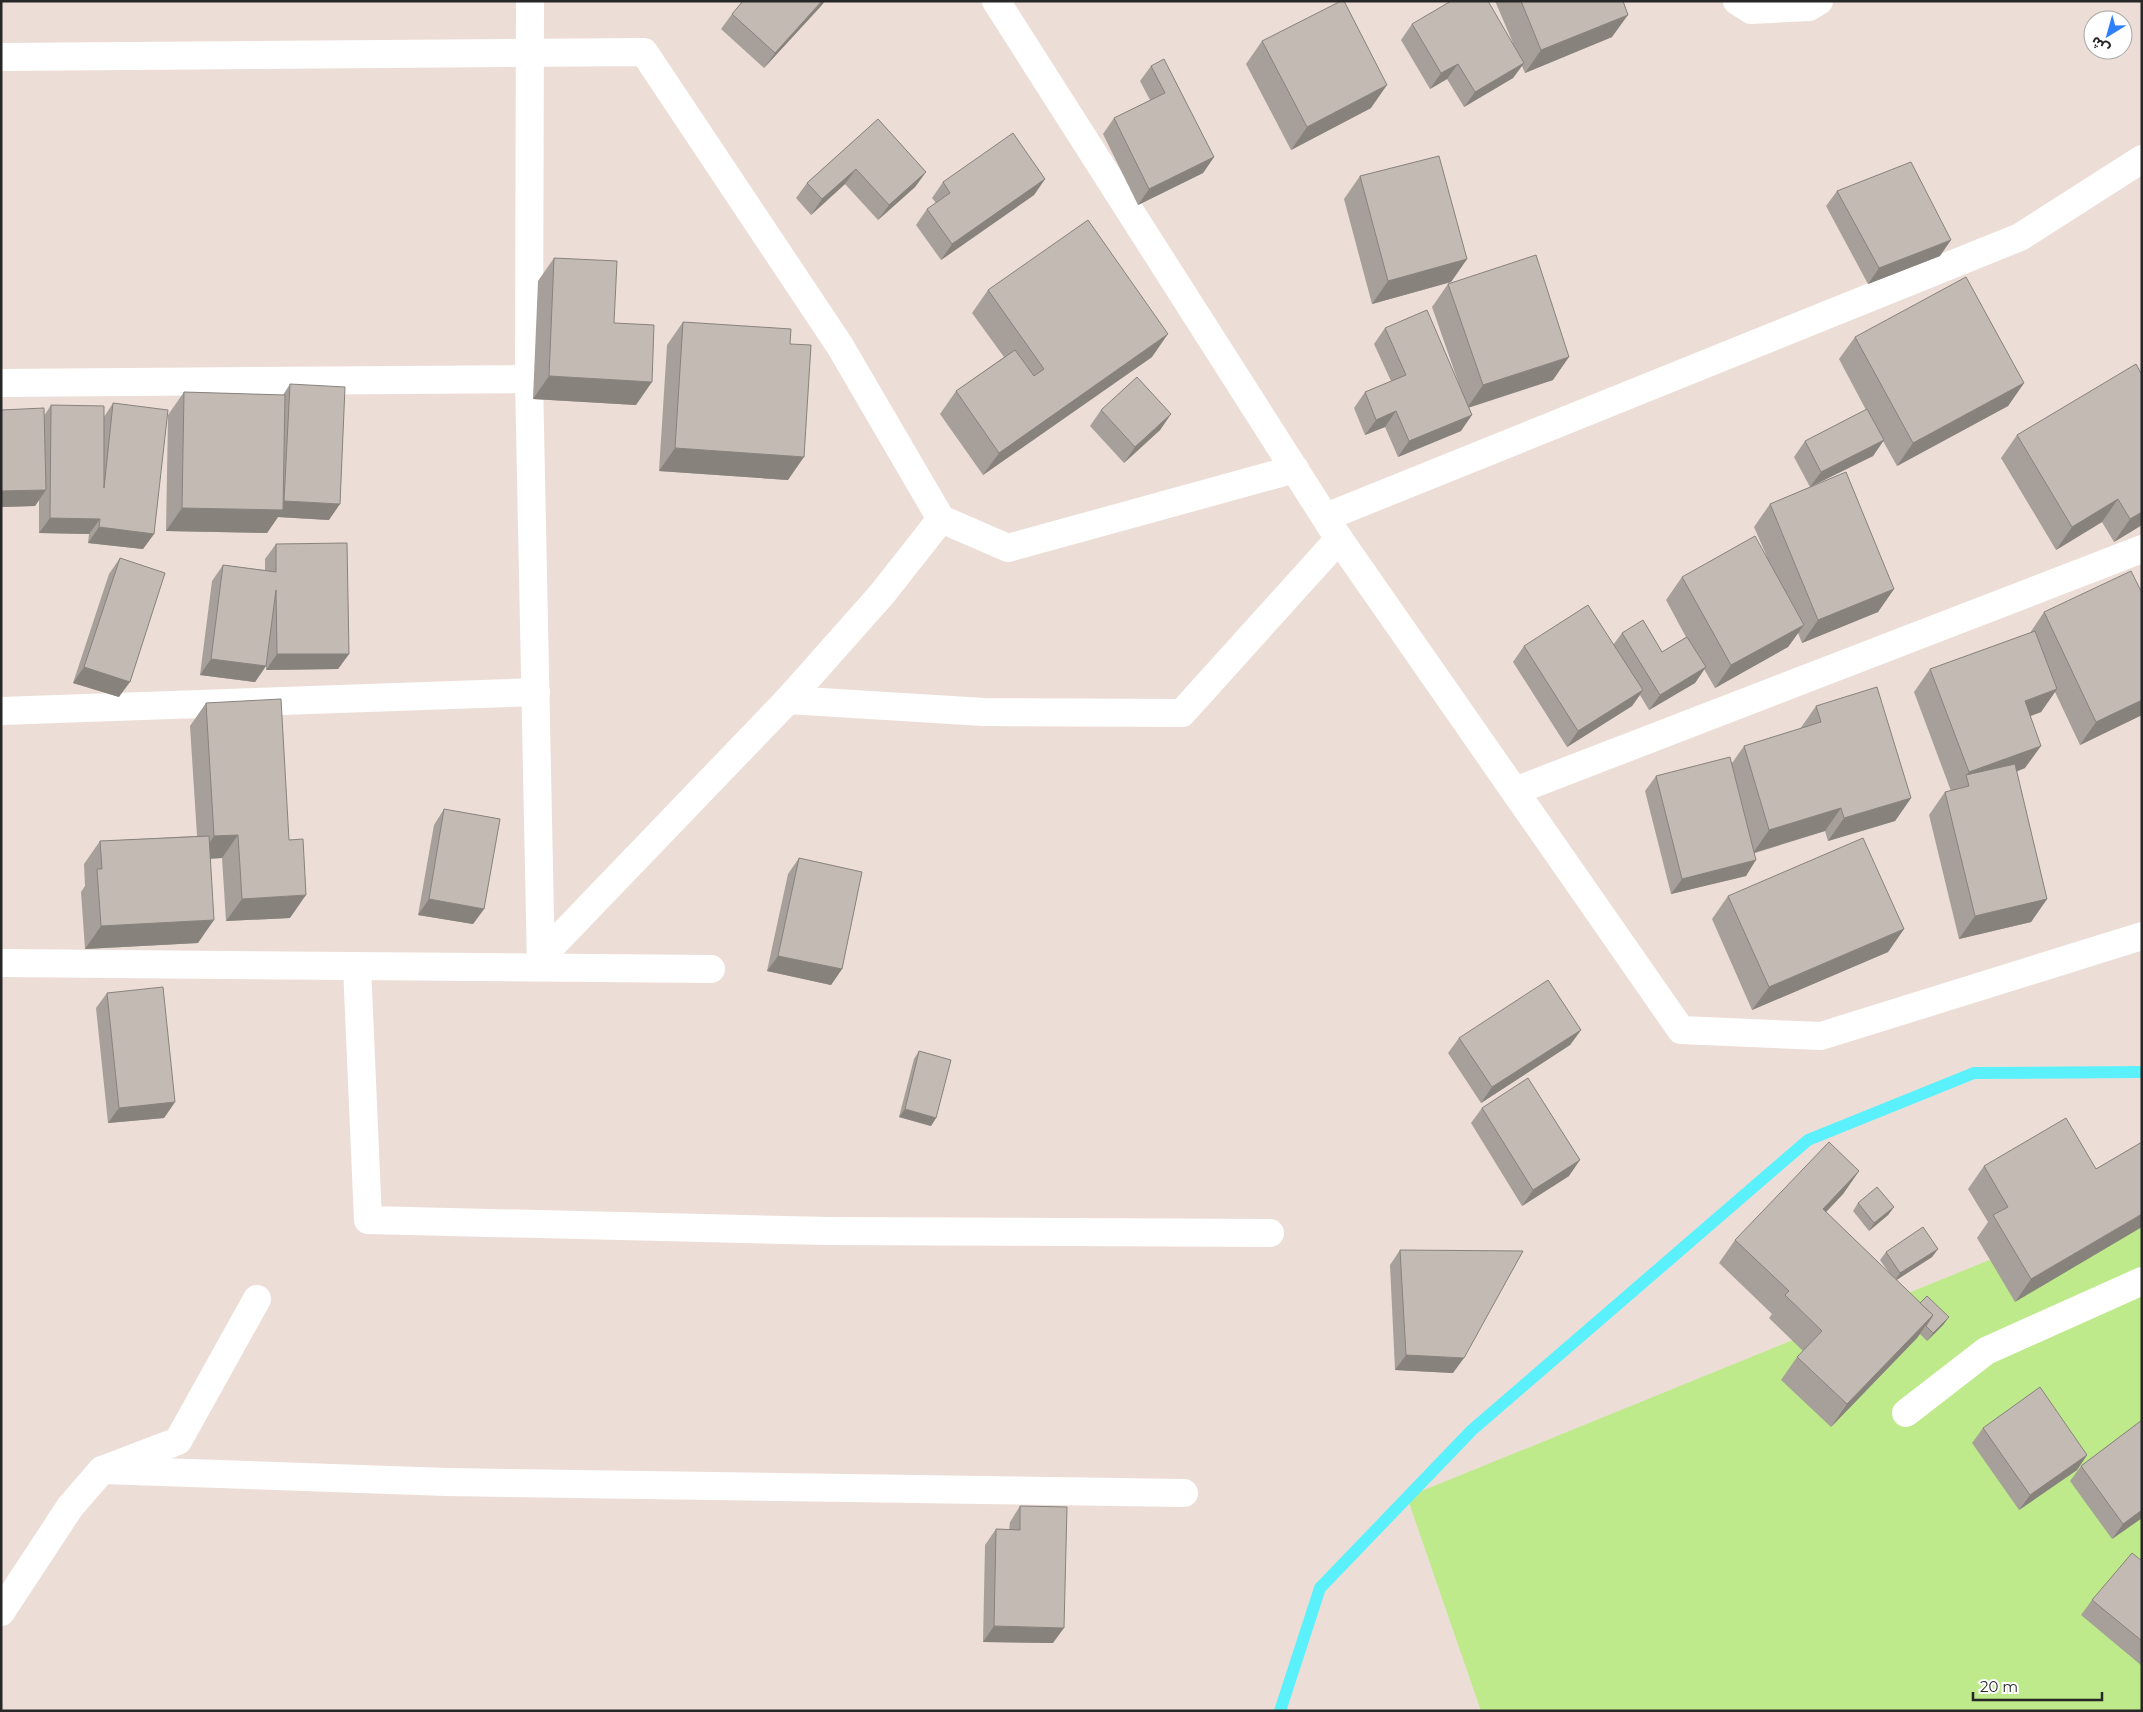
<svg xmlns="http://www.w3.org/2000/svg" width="2143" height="1712" font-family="Montserrat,'Noto Sans Arabic',sans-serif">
	<rect width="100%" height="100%" fill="#ecded6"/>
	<path fill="#beea8b" d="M2142 1198V1711H1481L1407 1497Z"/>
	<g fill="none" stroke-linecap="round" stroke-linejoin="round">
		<path stroke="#5bf1fc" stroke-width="12" d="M1280 1711 1320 1588 1472 1430 1808 1140 1974 1073 2142 1072"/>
		<g stroke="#fff" stroke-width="28">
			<path d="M530 1 529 379 541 967"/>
			<path d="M996 1 1339 539 1681 1030 1821 1036 2142 936"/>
			<path d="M1737 1 1751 10 1809 7 1819 1"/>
			<path d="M1 57 644 52 840 346 941 519 1008 548 1295 469"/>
			<path d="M1 383 529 379"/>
			<path d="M1326 517 2020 237 2142 159"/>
			<path d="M788 700 984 712 1182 713 1339 539"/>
			<path d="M1 711 536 692"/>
			<path d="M1515 791 2142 549"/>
			<path d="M541 957 788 700 882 594 941 519"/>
			<path d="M1 963 711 969"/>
			<path d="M357 966 368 1220 829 1231 1270 1233"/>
			<path d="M1906 1413 1986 1351 2142 1281"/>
			<path d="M102 1470 447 1482 1184 1493"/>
			<path d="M1 1612 70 1507 102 1470 178 1441 257 1299"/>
		</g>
	</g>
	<g fill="#a7a09a">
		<path d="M743 1H825L821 6 764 68 721 29 732 14Z"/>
		<path d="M1495 1H1623L1612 37 1525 73 1522 66 1513 78 1464 107 1447 79 1430 89 1401 40 1412 24 1513 43Z"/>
		<path d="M1262 41 1371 108 1291 150 1246 64Z"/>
		<path d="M1151 66 1214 157 1203 173 1138 205 1103 134 1114 118 1150 100 1140 81Z"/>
		<path d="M878 119 926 172 915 187 878 220 845 184 811 215 796 198 807 183Z"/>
		<path d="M1360 176 1467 259 1451 282 1372 304 1344 199Z"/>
		<path d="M1045 179 1034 195 941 260 916 225 927 209 936 203 932 198 943 182Z"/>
		<path d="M1837 191 1940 256 1868 284 1826 206Z"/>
		<path d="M554 258 614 323 636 405 533 399 538 281Z"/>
		<path d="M1448 284 1553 380 1468 408 1461 431 1398 457 1385 427 1365 435 1354 408 1365 392 1391 381 1374 344 1385 328 1461 390 1432 307Z"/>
		<path d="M988 290 1152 357 983 475 940 414 956 391 1004 357 972 313Z"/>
		<path d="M683 322 790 344 788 480 659 471 667 345Z"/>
		<path d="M1855 337 2024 383 2008 406 1897 466 1883 441 1873 456 1812 486 1894 589 1878 612 1802 643 1798 633 1788 647 1715 688 1704 669 1695 683 1649 710 1640 695 1632 706 1567 747 1513 662 1524 646 1613 645 1622 633 1662 652 1686 637 1666 600 1682 577 1767 557 1754 527 1770 504 1810 487 1794 457 1805 441 1866 410 1839 359Z"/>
		<path d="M2142 375V525L2114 542 2102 522 2056 550 2001 458 2017 435Z"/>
		<path d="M290 384 329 520 278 517 267 533 166 531 168 415 184 392 283 395Z"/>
		<path d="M113 403 154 534 143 549 88 543 89 534 39 533V500L35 506 1 507V410L44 416 51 405 104 417Z"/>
		<path d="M1101 410 1171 414 1160 430 1124 463 1090 426Z"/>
		<path d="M276 544 349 654 338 669 266 670V665V666L255 682 200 675 212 581 223 565 265 570V559Z"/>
		<path d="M120 558 119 697 73 683 109 574Z"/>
		<path d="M2044 612 2142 715 2080 745 2055 692 2041 712 2030 716 2025 768 2016 772 2047 899 2031 922 1959 939 1929 815 1945 792 1951 791 1914 692 1930 669 2030 633Z"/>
		<path d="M206 703 290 918 226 921 222 858 210 859 198 943 85 949 81 892 85 886 84 864 100 841 197 836 190 726Z"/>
		<path d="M1816 706 1911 798 1895 821 1828 841 1825 831 1755 853 1746 876 1671 894 1645 791 1656 776 1732 763 1744 746 1800 729Z"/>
		<path d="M444 809 484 909 473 924 418 915 434 825Z"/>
		<path d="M799 858 842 969 831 985 767 971 788 874Z"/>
		<path d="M1728 896 1904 929 1888 952 1752 1010 1712 919Z"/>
		<path d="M107 993 175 1102 164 1118 108 1123 96 1008Z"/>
		<path d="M1581 1030 1570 1045 1481 1103 1448 1053 1459 1038Z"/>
		<path d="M919 1051 936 1118 931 1126 899 1117 914 1059Z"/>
		<path d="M1482 1108 1569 1176 1522 1206 1471 1123Z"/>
		<path d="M2142 1142 2015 1302 1977 1238 1988 1222 1968 1189 1984 1166 2096 1169Z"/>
		<path d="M1859 1171 1843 1194 1826 1212 1890 1274 1880 1260 1886 1252 1938 1249 1932 1257 1896 1280 1920 1303 1949 1317 1943 1325 1927 1341 1920 1334 1917 1338 1831 1427 1781 1380 1797 1357 1803 1351 1769 1318 1772 1314 1719 1263 1735 1240Z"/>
		<path d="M1858 1203 1894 1207 1888 1215 1869 1231 1853 1211Z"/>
		<path d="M1400 1250 1453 1373 1395 1370 1390 1265Z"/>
		<path d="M2142 1420V1518L2112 1539 2070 1481 2081 1466Z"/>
		<path d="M1983 1428 2087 1455 2077 1470 2019 1510 1972 1443Z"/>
		<path d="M1020 1506 1053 1643 983 1642 985 1545 996 1529 1009 1530 1010 1522Z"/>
		<path d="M2142 1561V1666L2081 1615 2092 1600Z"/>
	</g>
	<g fill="#88827d">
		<path d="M822 1H825L821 6 764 68 775 53Z"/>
		<path d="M1628 15 1612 37 1525 73 1541 50Z"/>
		<path d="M1524 63 1513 78 1464 107 1475 92Z"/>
		<path d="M1458 64 1447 79 1430 89 1441 73Z"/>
		<path d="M1387 85 1371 108 1291 150 1307 127Z"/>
		<path d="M1214 157 1203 173 1138 205 1149 189Z"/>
		<path d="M856 169 845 184 811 215 822 199Z"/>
		<path d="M926 172 915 187 878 220 889 205Z"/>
		<path d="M1045 179 1034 195 941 260 952 244Z"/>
		<path d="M1951 240 1940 256 1868 284 1879 268Z"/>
		<path d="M1467 259 1451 282 1372 304 1388 281Z"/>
		<path d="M1168 334 1152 357 983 475 999 453Z"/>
		<path d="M1569 357 1553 380 1467 408 1483 385Z"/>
		<path d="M549 376 652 382 636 405 533 399Z"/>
		<path d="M2024 383 2008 406 1897 466 1913 443Z"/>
		<path d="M1396 411 1385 427 1365 435 1376 420Z"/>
		<path d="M1171 414 1160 430 1124 463 1135 447Z"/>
		<path d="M1472 415 1461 431 1398 457 1409 441Z"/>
		<path d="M1884 440 1873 456 1810 487 1821 472Z"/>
		<path d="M675 448 804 457 788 480 659 471Z"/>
		<path d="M46 490 35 506 1 507V491Z"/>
		<path d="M2118 499 2102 522 2056 550 2072 527Z"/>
		<path d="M284 501 340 504 329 520 278 517 267 533 166 531 182 508 278 510Z"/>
		<path d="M2142 512V525L2114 542 2130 519Z"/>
		<path d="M50 518 100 519 89 534 39 533Z"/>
		<path d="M99 527 154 534 143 549 88 543Z"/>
		<path d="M1894 589 1878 612 1802 643 1818 620Z"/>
		<path d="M1804 625 1788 647 1715 688 1731 665Z"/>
		<path d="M277 654H349L338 669 266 670Z"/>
		<path d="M211 659 266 666 255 682 200 675Z"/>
		<path d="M84 667 130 682 119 697 73 683Z"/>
		<path d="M1706 667 1695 683 1649 710 1660 695Z"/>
		<path d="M2057 689 2041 712 2009 724 2025 701Z"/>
		<path d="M1643 690 1632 706 1567 747 1578 731Z"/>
		<path d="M2142 700V715L2080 745 2096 722Z"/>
		<path d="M2041 746 2025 768 1966 790 1969 786 1966 776 1969 772Z"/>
		<path d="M1911 798 1895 821 1828 841 1844 818Z"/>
		<path d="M1841 808 1825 831 1753 853 1769 830Z"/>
		<path d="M238 835 222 858 198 859 214 836Z"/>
		<path d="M1756 860 1746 876 1671 894 1682 879Z"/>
		<path d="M306 895 290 918 226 921 242 899Z"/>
		<path d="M429 899 484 909 473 924 418 915Z"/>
		<path d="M2047 899 2031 922 1959 939 1975 916Z"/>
		<path d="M214 920 198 943 85 949 101 926Z"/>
		<path d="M1904 929 1888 952 1752 1010 1769 987Z"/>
		<path d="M778 956 842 969 831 985 767 971Z"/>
		<path d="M1581 1030 1570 1045 1481 1103 1492 1087Z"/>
		<path d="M175 1102 164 1118 108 1123 119 1108Z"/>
		<path d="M905 1109 936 1118 931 1126 899 1117Z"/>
		<path d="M1580 1160 1569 1176 1522 1206 1533 1190Z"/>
		<path d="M1859 1171 1843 1194 1807 1232 1823 1209Z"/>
		<path d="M1894 1207 1888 1215 1869 1231 1874 1223Z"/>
		<path d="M2142 1214V1227L2015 1302 2031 1279Z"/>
		<path d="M1938 1249 1932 1257 1895 1281 1900 1273Z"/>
		<path d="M1933 1315 1917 1338 1831 1427 1847 1404Z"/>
		<path d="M1949 1317 1943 1325 1927 1341 1933 1333Z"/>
		<path d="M1406 1355 1464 1358 1453 1373 1395 1370Z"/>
		<path d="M2087 1455 2077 1470 2019 1510 2030 1495Z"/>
		<path d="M2142 1510V1518L2112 1539 2123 1524Z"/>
		<path d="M994 1626 1064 1628 1053 1643 983 1642Z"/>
	</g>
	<g fill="#c2bab3" stroke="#88827d">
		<path d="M743 1H822L775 53 732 14Z"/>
		<path d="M1341 1H1344L1387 85 1307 127 1262 41Z"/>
		<path d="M1451 1H1488L1524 63 1475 92 1458 64 1441 73 1412 24Z"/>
		<path d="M1521 1H1623L1628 15 1541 50Z"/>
		<path d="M1164 59 1214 157 1149 189 1114 118 1165 93 1151 66Z"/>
		<path d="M878 119 926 172 889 205 856 169 822 199 807 183Z"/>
		<path d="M1013 133 1045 179 952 244 927 209 950 193 943 182Z"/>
		<path d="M1439 156 1467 259 1388 281 1360 176Z"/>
		<path d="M1911 162 1951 240 1879 268 1837 191Z"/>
		<path d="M1088 220 1168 334 999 453 956 391 1015 350 1034 376 1044 369 988 290Z"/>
		<path d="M1536 255 1569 357 1483 385 1448 284Z"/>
		<path d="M554 258 617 261 614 323 654 325 652 382 549 376Z"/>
		<path d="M1966 277 2024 383 1913 443 1855 337Z"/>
		<path d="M1427 310 1472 415 1409 441 1396 411 1376 420 1365 392 1406 375 1385 328Z"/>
		<path d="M683 322 791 329 790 344 811 345 804 457 675 448Z"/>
		<path d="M2136 364 2142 375V512L2130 519 2118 499 2072 527 2017 435Z"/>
		<path d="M1137 377 1171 414 1135 447 1101 410Z"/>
		<path d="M290 384 345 387 340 504 284 501Z"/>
		<path d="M184 392 285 395 283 510 182 508Z"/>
		<path d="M113 403 168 410 154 534 99 527 100 519 50 518 51 405 104 406V488Z"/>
		<path d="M44 408 46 490 1 491V410Z"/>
		<path d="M1867 409 1884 440 1821 472 1805 441Z"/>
		<path d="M1846 472 1894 589 1818 620 1770 504Z"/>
		<path d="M1755 536 1804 625 1731 665 1682 577Z"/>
		<path d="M347 543 349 654H277L276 590 266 666 211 659 223 565 276 572V544Z"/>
		<path d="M120 558 165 573 130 682 84 667Z"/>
		<path d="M2131 571 2142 593V700L2096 722 2044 612Z"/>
		<path d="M1588 605 1643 690 1578 731 1524 646Z"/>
		<path d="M1643 620 1662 652 1687 637 1706 667 1660 695 1622 633Z"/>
		<path d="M2035 631 2057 689 2025 701 2041 746 1969 772 1930 669Z"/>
		<path d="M1877 687 1911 798 1844 818 1841 808 1769 830 1744 746 1821 722 1816 706Z"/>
		<path d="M281 699 289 840 303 839 306 895 242 899 238 835 214 836 206 703Z"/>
		<path d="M1730 757 1756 860 1682 879 1656 776Z"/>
		<path d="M2015 764 2047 899 1975 916 1945 792 1969 786 1966 775Z"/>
		<path d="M444 809 500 819 484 909 429 899Z"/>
		<path d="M209 836 214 920 101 926 97 869H102L100 841Z"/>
		<path d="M1863 838 1904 929 1769 987 1728 896Z"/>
		<path d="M799 858 862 872 842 969 778 956Z"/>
		<path d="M1548 980 1581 1030 1492 1087 1459 1038Z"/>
		<path d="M163 987 175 1102 119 1108 107 993Z"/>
		<path d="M919 1051 951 1060 936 1118 905 1109Z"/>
		<path d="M1528 1078 1580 1160 1533 1190 1482 1108Z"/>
		<path d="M2066 1118 2096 1169 2142 1142V1214L2031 1279 1993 1215 2008 1207 1984 1166Z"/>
		<path d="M1829 1142 1859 1171 1823 1209 1933 1315 1847 1404 1797 1357 1822 1331 1785 1295 1789 1291 1735 1240Z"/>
		<path d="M1877 1187 1894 1207 1874 1223 1858 1203Z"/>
		<path d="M1923 1227 1938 1249 1900 1273 1886 1252Z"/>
		<path d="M1400 1250 1523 1251 1464 1358 1406 1355Z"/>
		<path d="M1927 1296 1949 1317 1933 1333 1926 1326 1933 1315 1920 1303Z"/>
		<path d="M2040 1387 2087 1455 2030 1495 1983 1428Z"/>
		<path d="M2142 1420V1510L2123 1524 2081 1466Z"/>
		<path d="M1020 1506 1067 1507 1064 1628 994 1626 996 1529 1020 1530Z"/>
		<path d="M2132 1553 2142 1561V1641L2092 1600Z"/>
	</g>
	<rect width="2143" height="1712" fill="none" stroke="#272727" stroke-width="5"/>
	<g transform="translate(2108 35) rotate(217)"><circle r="24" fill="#ffffff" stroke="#a9a9a9"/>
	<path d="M0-4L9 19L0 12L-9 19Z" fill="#2f80ff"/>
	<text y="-8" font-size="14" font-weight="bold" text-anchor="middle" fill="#272727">ش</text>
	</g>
	<path d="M1973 1692v8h129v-8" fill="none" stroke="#272727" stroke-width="2.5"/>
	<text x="1980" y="1692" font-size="15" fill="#272727" stroke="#ffffff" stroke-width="4" paint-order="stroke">20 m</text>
</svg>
